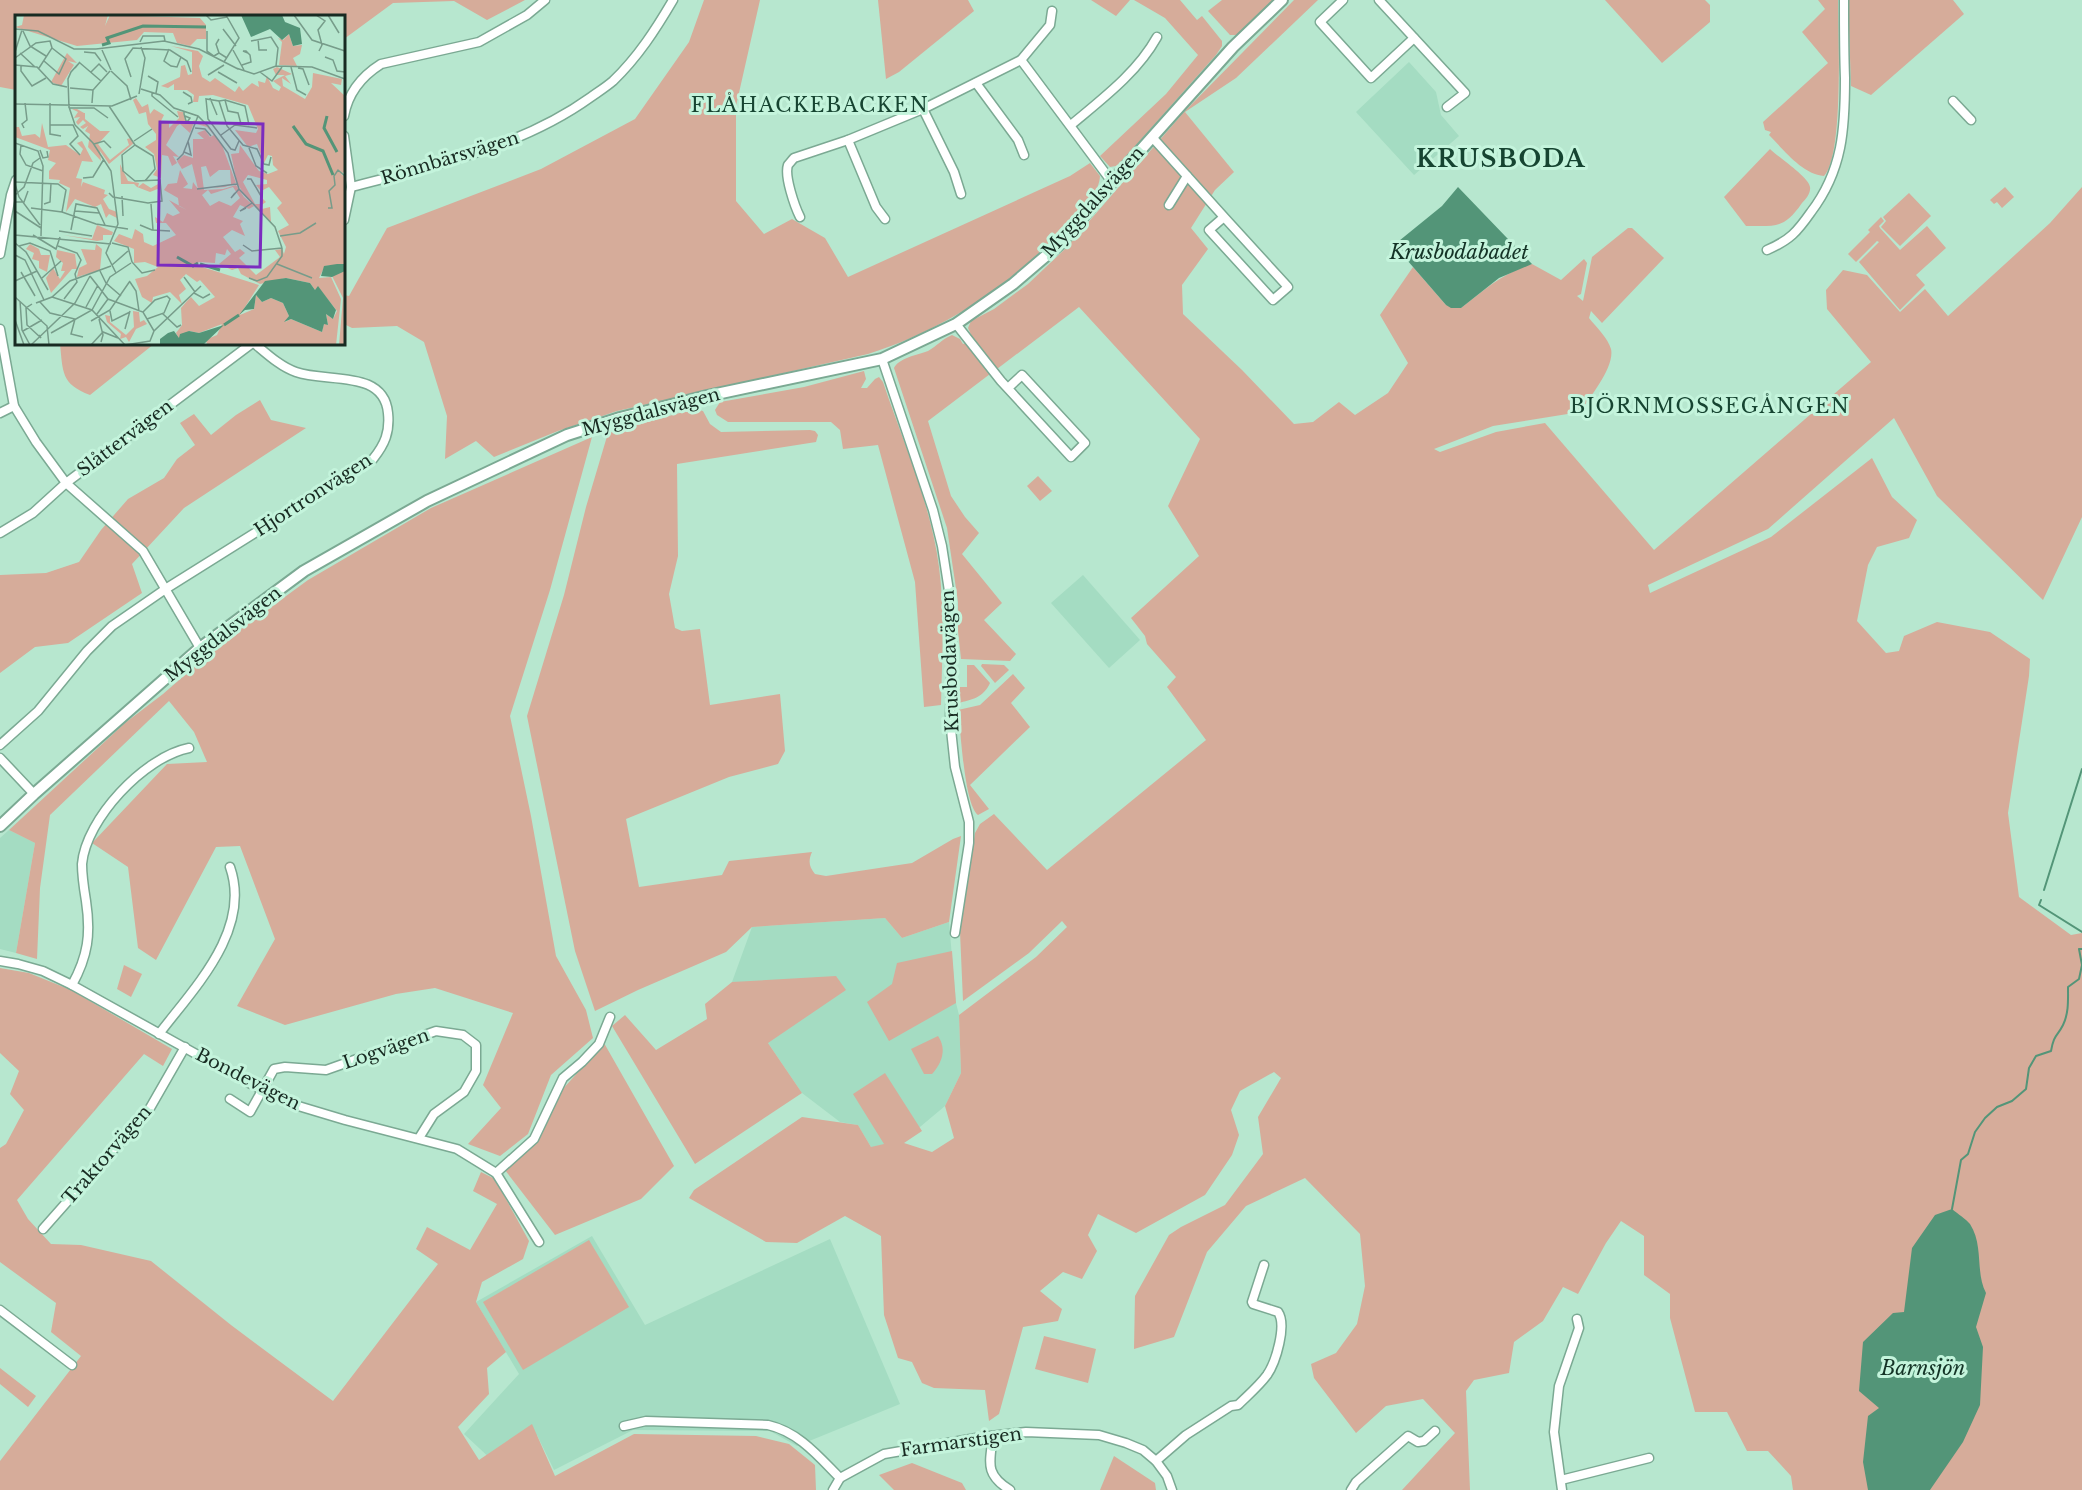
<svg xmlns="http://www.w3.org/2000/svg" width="2082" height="1490" font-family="'Libre Baskerville',serif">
	<rect width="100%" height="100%" fill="#b7e7cf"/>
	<g fill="#a4dcc2">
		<path d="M1409 62 1436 92 1441 115 1459 136 1414 175 1356 112Z"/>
		<path d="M1083 575 1140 640 1109 668 1051 603Z"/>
		<path d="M9 830 35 843 16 953 0 949V838Z"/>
		<path d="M885 918 902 938 949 922 956 1003 959 1015 961 1073 945 1106 890 1152 871 1147 858 1125 840 1122 802 1093 768 1043 732 982 752 927Z"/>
		<path d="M592 1236 645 1325 830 1239 900 1404 797 1446 770 1431 633 1430 554 1470 537 1435 494 1462 464 1434 519 1374 476 1302Z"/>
	</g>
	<g fill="#d6ac9a">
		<path d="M0 0H525L487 20 454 1 393 3 344 39V16H16V90L0 87Z"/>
		<path d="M704 0H760L736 106V201L764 234 792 219 825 238 848 277 1070 176 1090 163 1100 176C1099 193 1085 205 1074 217 1017 281 950 328 868 354L617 411 558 431 494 457 476 441 445 459 447 416 424 342 397 326 352 328 344 324V295L349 296 387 228 541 169 635 119 689 42Z"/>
		<path d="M878 0H968L974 11 899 72 886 79Z"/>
		<path d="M1091 0H1130L1116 16Z"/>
		<path d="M1134 0H1180L1197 20 1202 16 1222 41V46L1216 55 1121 162 1116 166 1110 167 1100 156 1166 94 1198 55 1165 18Z"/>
		<path d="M1222 0H1273L1237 35H1230L1208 11Z"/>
		<path d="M1294 0H1318L1236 78 1185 112 1234 172 1215 190 1191 228 1208 249 1182 285 1183 314 1242 370 1294 424 1313 422 1339 402 1355 415 1388 393 1408 363 1380 315 1413 267 1446 305 1461 308C1484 290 1504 272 1532 264L1561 280 1584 259 1587 263 1581 294 1577 296 1583 301 1592 257 1628 228H1632L1664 258 1602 323 1591 311 1589 318C1596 327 1608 338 1611 349 1615 367 1590 397 1580 412L1493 426 1434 449 1440 452 1496 432 1545 423 1654 550 1871 362 1827 309 1826 290 1843 270 1867 275 1900 312 1925 289 1948 316 2050 223 2082 187V517L2043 600 1937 496 1894 418 1768 529 1648 585 1650 593 1771 537 1872 458 1892 497 1917 520 1909 538 1877 547 1868 565 1857 621 1886 653 1899 651 1904 636 1937 622 1990 632 2030 659 2029 676 2008 813 2019 897 2071 935 2082 933V1490H1793L1791 1476 1768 1451H1747L1727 1412H1695L1670 1318V1294L1644 1275V1236L1621 1221 1606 1243 1578 1294 1563 1287 1543 1321 1514 1342 1509 1373 1474 1380 1466 1391 1470 1490H1402L1455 1433 1423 1399 1386 1406 1356 1433 1314 1378 1311 1364 1336 1353 1357 1324 1365 1286 1360 1234 1305 1178 1246 1206 1207 1252 1174 1337 1134 1349 1135 1296 1169 1235 1181 1227 1225 1205 1263 1154 1258 1117 1281 1078 1274 1072 1240 1091 1231 1110 1239 1135 1232 1155 1205 1195 1136 1233 1098 1214 1088 1235 1097 1251 1082 1279 1063 1272 1040 1291 1062 1309 1058 1321 1023 1327 999 1414 989 1421 985 1390 934 1388 922 1383 912 1362 898 1358 884 1315 881 1236 845 1216 797 1243 766 1242 689 1198 694 1190 802 1117 858 1125 871 1147 884 1144 853 1094 885 1073 922 1131 904 1143 932 1152 954 1138 945 1106 961 1073 959 1015 1036 957 1067 927 1062 921 1029 953 963 1001 960 932 975 833 980 824 994 814 1047 870 1206 740 1167 687 1176 677 1147 644 1145 636 1131 618 1199 556 1168 506 1200 439 1079 307 997 369 972 337 968 328 971 321 994 309 1028 284 1065 249 1184 112Z"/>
		<path d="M1605 0H1705L1710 5V22L1662 63Z"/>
		<path d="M1818 0H1838C1838 33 1844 155 1824 176 1802 174 1784 150 1769 135L1771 132 1765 130 1763 122 1828 63 1802 32 1825 9Z"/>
		<path d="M1848 0H1953L1964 14 1871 95 1851 86Z"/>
		<path d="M1770 149C1778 157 1809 177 1810 187 1811 193 1806 199 1802 203 1784 229 1776 226 1746 226L1724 197Z"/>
		<path d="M2005 187 2014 197 2002 208 1997 202 1994 204 1990 200Z"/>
		<path d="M1909 193 1931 216 1900 246 1881 227 1886 221 1883 217Z"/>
		<path d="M1881 217 1884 221 1879 226 1880 228 1900 250 1927 226 1946 248 1916 275 1925 285 1900 310 1859 262 1879 242 1877 241 1856 262 1848 254 1870 232 1868 230Z"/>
		<path d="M952 335 960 339 963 344 966 343 990 374 928 421 951 496 965 517 979 533 962 554 1002 603 984 620 1016 654 1010 661 961 659 958 631V602L947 528 894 368C899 358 917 355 928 351 937 346 942 339 952 335Z"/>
		<path d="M60 344H154L90 395C61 384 63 372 60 344Z"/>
		<path d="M864 371 866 379 861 388H867L875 379 879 377 883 382C903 442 931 504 939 567 945 613 942 659 941 705L924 707 915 582 878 445 843 449 840 430 831 422H728L717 415 715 410 720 402 804 387Z"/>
		<path d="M260 400 271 420 306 428 184 508 132 564 142 593 68 643 35 647 0 673V575L46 573 79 562 101 530 128 499 164 478 177 459 195 445 180 423 194 414 211 435 236 415Z"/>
		<path d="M694 409 703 411 710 424 721 432 810 430 815 431 818 435 816 442 677 464 678 556 669 594 675 628 682 631 700 629 710 705 780 694 785 751 778 764 729 777 626 819 639 887 722 875 729 861 812 852C808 861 809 867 815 874L826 876 912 863 953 839 961 836 949 922 902 938 885 918 752 927 726 952 638 990 595 1011 575 951 527 716 564 595 586 507 608 433Z"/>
		<path d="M592 437 550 590 510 716 531 816 556 956 586 1010 593 1038 551 1075 528 1134 500 1156 468 1144 501 1108 483 1085 513 1013 435 988 396 994 285 1025 237 1006 275 939 240 846 216 847 156 960 138 948 128 867 92 843 167 764 207 762 194 732 169 701 50 815 40 888 37 959 16 953 35 843 9 830 125 723 163 694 223 642 308 580 431 508Z"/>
		<path d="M1038 476 1052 491 1040 501 1027 486Z"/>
		<path d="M982 664 1004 665 1009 670 995 683 981 666Z"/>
		<path d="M967 665H974L990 683C984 697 972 700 958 703L960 687H967Z"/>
		<path d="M1013 674 1025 688 1011 703 1030 727 970 785 989 809 978 815C964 804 961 730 958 710L980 705Z"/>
		<path d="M952 951 956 1003 889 1041 867 1002 892 984 897 963Z"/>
		<path d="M124 965 142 974 131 997 117 989Z"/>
		<path d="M0 968 29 973 71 990 172 1049 163 1066 144 1054 17 1200 28 1219 51 1244 81 1245 151 1261 231 1325 333 1401 438 1264 416 1249 427 1227 470 1250 497 1204 473 1191 481 1172 495 1179 529 1241 523 1259 482 1282 476 1302 506 1352 487 1368 489 1394 458 1427 479 1460 532 1424 555 1476 634 1434 756 1436 789 1444 815 1465 816 1490H0V1461L81 1356 51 1332 56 1303 0 1262V1148L6 1144 24 1110 10 1094 19 1071 0 1053Z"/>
		<path d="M836 976 846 990 768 1043 802 1093 695 1164 612 1026 625 1015 656 1050 707 1019 705 1004 732 982Z"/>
		<path d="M938 1036C947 1049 942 1063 932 1074H924L911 1049Z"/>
		<path d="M604 1043 674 1166 641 1199 555 1235 505 1170 538 1140 562 1090Z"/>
		<path d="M589 1240 629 1307 523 1370 483 1302Z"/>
		<path d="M1044 1336 1096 1349 1088 1383 1035 1369Z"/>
		<path d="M0 1368 36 1396 28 1407 0 1384Z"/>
		<path d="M1114 1456 1155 1483 1156 1490H1100Z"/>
		<path d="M912 1463 962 1483 966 1490H894L879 1475Z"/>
	</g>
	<g fill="#539578">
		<path d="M1458 187 1532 264 1499 278 1461 308H1451L1446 305 1394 245 1442 206Z"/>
		<path d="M1952 1209C1958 1214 1966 1219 1970 1224 1984 1246 1975 1272 1986 1293L1976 1327 1983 1347 1980 1405 1963 1442 1930 1490H1868L1863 1462 1868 1416 1879 1408 1859 1391 1863 1342 1893 1313 1904 1312 1912 1248 1935 1215Z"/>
	</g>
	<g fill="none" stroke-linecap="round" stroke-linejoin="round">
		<g stroke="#539578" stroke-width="2">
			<path d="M2044 890 2082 769"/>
			<path d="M2041 900 2039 905 2082 932"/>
			<path d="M1952 1209 1961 1160 1968 1154 1975 1132 1985 1118 1997 1107 2012 1101 2026 1089 2029 1068 2036 1056 2051 1051C2054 1034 2057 1037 2063 1025 2069 1013 2068 999 2068 987L2079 979 2082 965 2079 949H2082"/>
		</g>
		<g stroke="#7ba993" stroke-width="11">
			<g id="minor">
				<path d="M1343 0 1320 22 1371 78 1414 38"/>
				<path d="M1379 0 1465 93 1447 107"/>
				<path d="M1021 60 1112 182"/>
				<path d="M976 83 1018 140 1024 155"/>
				<path d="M1953 101 1971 120"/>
				<path d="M923 109 954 172 961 194"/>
				<path d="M344 116C348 93 362 76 381 64L479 42 527 15 545 0"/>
				<path d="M1071 125C1102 99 1137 73 1157 37"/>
				<path d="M344 136 351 187 344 220"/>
				<path d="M1152 137 1224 217 1209 230 1273 300 1288 287 1224 217"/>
				<path d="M848 140 876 207 885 219"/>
				<path d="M351 187C435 165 520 148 591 97 598 92 606 87 613 81 638 57 656 29 673 0"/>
				<path d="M1169 205 1187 176"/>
				<path d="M800 217C795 207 784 176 788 165 789 164 793 159 794 158L848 140 923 109 1021 60 1050 25 1052 11"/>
				<path d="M1767 250C1790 240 1797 232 1811 212 1843 170 1845 128 1845 78 1844 52 1844 26 1844 0"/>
				<path d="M0 254 11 195 16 180"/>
				<path d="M956 324 1001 381 1071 457 1085 443 1022 375 1008 388"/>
				<path d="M0 329 14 406 36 442 66 483 143 551 200 648"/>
				<path d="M882 359 933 510 942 546 949 591 952 647 950 720 955 767 969 822V843L955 933"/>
				<path d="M0 413 14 406"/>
				<path d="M0 533 33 513 66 483 251 344"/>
				<path d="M0 745 38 711 87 651 112 626 167 588 373 459C385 444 390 432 388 413 384 369 327 383 296 372 281 367 267 354 255 344"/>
				<path d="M0 758 34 794"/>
				<path d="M0 961 18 964 43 971 72 985 214 1064 262 1090 295 1105 345 1120 457 1149 496 1173 539 1242"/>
				<path d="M72 985C88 956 91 934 86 901 84 889 82 877 82 864 86 819 144 757 189 748"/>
				<path d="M159 1034C194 988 252 930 230 867"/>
				<path d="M230 1099 250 1112 274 1069 285 1067 326 1070 436 1031 463 1035 476 1045V1071L464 1092 434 1114 419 1138"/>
				<path d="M496 1173 534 1139 563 1078 582 1062 599 1044 610 1017"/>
				<path d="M43 1229 150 1108 185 1047"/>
				<path d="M0 1310 72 1365"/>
				<path d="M624 1426 646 1421 768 1425C799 1432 819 1457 840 1478"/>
				<path d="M993 1436C990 1462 984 1474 1010 1490"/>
				<path d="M1156 1461 1186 1435 1231 1406 1238 1405C1247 1396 1259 1386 1267 1375 1276 1362 1287 1325 1278 1312L1253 1304 1252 1302 1264 1265"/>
				<path d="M1561 1480 1649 1458"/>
				<path d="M833 1490 840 1478 884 1454 982 1437 1026 1432 1099 1435 1126 1443 1143 1450 1156 1461 1167 1476 1172 1490"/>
				<path d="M1351 1490 1356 1482 1408 1436 1418 1442 1424 1441 1435 1431"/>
				<path d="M1562 1490 1554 1432 1559 1386 1579 1328 1577 1319"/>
			</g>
		</g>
		<g stroke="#7ba993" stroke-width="14">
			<path id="tertiary" d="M0 826 34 794 200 648 304 571 427 501 567 435 620 418 707 396 882 359 956 324 1013 284 1061 243 1112 182 1233 47 1282 0"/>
		</g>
		<use href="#minor" stroke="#fff" stroke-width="8"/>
		<use href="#tertiary" stroke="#fff" stroke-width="10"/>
	</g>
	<g text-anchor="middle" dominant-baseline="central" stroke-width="6" stroke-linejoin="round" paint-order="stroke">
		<g font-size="18" fill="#182b22" stroke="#c4f4dc">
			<text transform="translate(450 158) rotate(-17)">Rönnbärsvägen</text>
			<text transform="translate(1093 202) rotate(-48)">Myggdalsvägen</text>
			<text transform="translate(651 412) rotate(-15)">Myggdalsvägen</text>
			<text transform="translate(125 438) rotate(-37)">Slåttervägen</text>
			<text transform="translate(313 495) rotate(-33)">Hjortronvägen</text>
			<text transform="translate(223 634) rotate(-38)">Myggdalsvägen</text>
			<text transform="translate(950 661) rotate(-92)">Krusbodavägen</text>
			<text transform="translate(386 1049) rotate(-19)">Logvägen</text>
			<text transform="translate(248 1079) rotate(27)">Bondevägen</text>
			<text transform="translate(107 1155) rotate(-49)">Traktorvägen</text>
			<text transform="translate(961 1442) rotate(-8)">Farmarstigen</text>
		</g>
		<g font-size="20" letter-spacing="1.5" fill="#164431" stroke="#c4f4dc">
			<text x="810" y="105">FLÅHACKEBACKEN</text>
			<text x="1710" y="406">BJÖRNMOSSEGÅNGEN</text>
		</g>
		<g font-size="20" font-style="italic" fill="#143326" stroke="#c4f4dc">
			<text x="1459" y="252">Krusbodabadet</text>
			<text x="1923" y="1368">Barnsjön</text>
		</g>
		<g font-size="24" font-weight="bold" letter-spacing="1.5" fill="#164431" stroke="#c4f4dc">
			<text x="1501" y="158">KRUSBODA</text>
		</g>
	</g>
	<g transform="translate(15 15)">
		<rect width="330" height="330" fill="#b7e7cf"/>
		<path d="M9 0H93L90 11 95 0 185 3 191 10V24H182L175 31 162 28 158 18 129 17 122 25 62 31 0 12 7 10ZM274 19 278 31 287 30 285 39 278 43 282 51 264 50 267 27 263 23 268 25ZM156 31 183 36 188 41 184 51 187 62 195 67 200 63 220 77 224 71 228 76 237 68 244 72 243 66 250 68 252 61 258 73 264 76 266 72 258 66 270 60H261L258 54 262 52 277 59 270 61 276 69 267 63 268 71 290 84 297 72 298 58 327 64 326 70 316 68 330 81V156L326 159 330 162V249L310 251 304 263 316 262 326 284 321 330H193L190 325 202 320 207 309 184 318 174 316 164 324 161 318 167 310 166 293 172 286 176 282 184 291 200 282 185 265 182 267 171 259 165 265 171 274 164 280 167 289 155 277 138 282 137 288 127 282 120 264 132 261 143 252 130 247 119 248V234L99 226 104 219 117 224 120 214 128 219 129 227 138 231 161 220 151 208H141L140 202 148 207 152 198 158 201 165 198 154 185 172 195 164 191 163 183 149 175 153 169 162 168 165 155 173 169 168 173 177 174 178 167 183 174 177 149 167 154 162 146 169 140 178 143V124H189L182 118 190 115 195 122 199 120 192 112 182 109H191L207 130 221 168 210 172 198 173 216 169 215 155H204L195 162 191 151 186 152 189 175 208 174 221 170 229 182 238 190 249 201 239 191 234 194 225 190 218 202 228 206 225 209 230 221 217 215 208 222 220 237 225 234 230 238 224 243 241 260 265 242 260 235 267 234 269 239 271 232 263 216 274 210 262 193 267 188 254 172 246 176 241 170 252 169V165L233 160 228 167 240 189H245L247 183 251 187 245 191 247 194 255 192 256 207 230 181 222 168 216 139 224 138 225 130 244 156 253 159 263 155 258 150 257 141 253 140 249 148 242 129 233 132 220 115 241 118 243 114 233 90 198 80 184 81 183 87H178L179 80 172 75H159V69L153 73 146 71 165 62 166 51 170 50 173 60 177 59V37ZM218 172 225 183 216 191 204 186 195 191 187 180 193 175 196 179ZM212 234 216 239 204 249 217 255 223 253 226 259 245 269 271 263 295 268 300 275 303 272 322 296 318 304 311 299 313 310 309 308 307 317 276 304 270 307 274 301 268 288 256 283 247 287 241 280 239 294 225 300 244 270 181 250 184 247 200 248 201 238 210 240ZM52 38 62 48 53 46 59 50 46 71 36 67ZM121 83 127 92 133 89 135 99 139 94 149 100 146 106 154 108V113L164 103 162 96 168 97 171 109 180 105 175 118 165 109 162 111 151 130 164 142 158 141 162 148 157 151 153 141 147 140 146 163 138 160 142 154 139 139 130 132 141 125V119L133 109 131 97 124 99 118 85ZM57 94H62L69 98H70V104L85 116H95L83 129 95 145 114 130 112 124 116 123 119 128 94 149 85 136 86 146 73 132 75 119 70 116 73 111 68 114 65 112 71 108 68 105 63 110 61 107 65 102 59 103 63 97ZM27 108 33 132 51 130 65 140 68 134 62 128 67 126 78 147 67 146 61 163 67 164 66 172 68 167 90 175 89 179 93 180 88 184 94 194 102 197V203L94 199 91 203 86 189 80 192 60 184 51 197 55 173 44 168 45 165 34 164V156L41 148 33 145 35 135 0 122V112H4L7 121 20 119 25 123ZM105 149 113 166 124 168 123 172 128 168 136 173 145 168V173L135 177 122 172 119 169H106ZM82 210 98 217 97 220H88V225L82 226 48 220 77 224ZM15 229 24 234 26 240H35L32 257 24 253V246L17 244 19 238 11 234ZM81 229 87 234 85 255 62 262 64 253 72 249 66 234 80 235ZM42 235 60 239 62 254H57L36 278 31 263 38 253 45 264 50 256H46L48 248 41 242ZM329 255 330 330H324L328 283 317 261ZM118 296 124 297 125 307 129 305 132 309 121 314 114 327 111 322 105 324 106 319 92 307 90 300 95 301V307L111 320 119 312Z" fill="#d6ac9a" fill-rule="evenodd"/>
		<path d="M226 0H267L270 7 285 13 287 29 278 31 274 19 267 25 255 14 236 22ZM322 249H330V256L317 262 306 261 309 251ZM271 263 295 268 300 275 303 271 321 295 318 304 311 299 313 310 309 309 307 317 276 304 269 307 274 301 268 288 256 283 247 287 241 280 239 294 230 295 224 300 250 266ZM209 310 188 330H137H145V324L153 318 159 316 164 323 165 319 174 316 184 318Z" fill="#539578"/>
		<path fill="none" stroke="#539578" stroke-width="3" d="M87 30 94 28 92 23 128 11 191 12M312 101 309 113 322 137M278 111 291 129 308 136 318 160M162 242 178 251 183 248M185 249 205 255M209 310 224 300"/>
		<path fill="none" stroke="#779c8a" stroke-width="1.5" d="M191 0 196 5 212 2M279 0 297 25 330 36M301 0 310 6 303 15 307 30 304 36M313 0 324 18M0 14 23 16 59 34H81M208 14 221 31M8 16 15 31 31 41M192 16V36L199 41 204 38M204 24 201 29 204 38 212 43M243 24 244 35H252M236 26 256 22 263 33 261 51M125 27 128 21H149L150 26M81 34 149 26 184 34 223 54M154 34 149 46 156 51 162 52 166 42M87 35 96 55M218 35 229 55M0 37 7 15M69 37 80 38 86 46M5 38 20 52M310 42 318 45 322 56 330 57M0 43 21 28 35 26 37 33 24 53M29 46 44 59 51 44 37 33M209 47 224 23 211 0M65 48 86 66M0 50 22 52 38 69 52 72M6 50V56L17 71 31 63M227 50 236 47 235 40 231 36H228L233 38M276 52 282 75 291 80M221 53 239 59 261 51 297 52 330 64M283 53 288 54 294 70M96 56 112 71 116 85M76 57 84 49 92 57M203 57 222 68M245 57 257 66 267 52M193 60 209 50M133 61 143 67 141 78M116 62 110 44 118 33 155 35 172 46 176 57M55 73 78 75M126 74 145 80 159 93 183 101 193 111 213 138 224 174 260 212 267 233M137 77V81L163 102M168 77 176 82 177 87 173 89M124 79 130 43 126 32M195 83 202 100M210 85 230 91 234 110M204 86 210 85 213 96 223 98 226 109M35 88V119L46 121M77 88 78 75 95 56M0 89 97 91 122 81M94 91 120 130M54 92 60 110M54 93 53 64 56 57 65 47 60 53M54 93H79L93 103M169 97V99L171 106H173L175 103 170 101M35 110H58L63 121 55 129 65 140M60 110 78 128 96 156 103 209 91 238 101 258M9 113 7 109 12 105 10 88M180 113 190 114 196 121M206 120 220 110 242 113M119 126 137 114M224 126 220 135 216 134 193 104 191 84 204 86 212 111 228 130 242 134 249 149 254 150 256 142M0 128 23 136 28 151 26 221M79 129 89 126 96 133M6 130 5 139 11 150 28 156M120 130 138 141 140 154 130 166M234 133 241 151 252 158M25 135 28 143 33 142 32 136M169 137 176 140 173 126M162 145 168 139 183 101M68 163 78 162 89 144M232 164H236L246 181M0 167 43 169 51 175 47 197M0 169 4 182 25 210M182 174 222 169M94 178 98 182 133 188 147 186 145 165 120 166 108 156 107 140 120 130M220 178 216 183 224 174M0 180 9 172 18 148 25 143M107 181 108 201M0 187H9L13 176M29 189 35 187 36 168M136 189 138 215M16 193 47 197 81 209 113 214M231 193 225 196 237 188M313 193H317L314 176 320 170 319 161 323 155 330 161M0 196 26 213M60 196 84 198M125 210 137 215 155 216M0 212V220L96 229M56 215 61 189 82 193 90 210M44 216 77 221M18 220 41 234 45 222M265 221 285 218 301 208M0 228 11 237 33 275M97 228 113 232 117 247 127 258 140 255M228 230 237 236 267 233M4 231 15 228 35 236 43 261M43 231 62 238 66 245 60 259 62 267 49 284M0 240 10 245 29 285M262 249 297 263M97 250 113 236M85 256 91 268 106 281M6 257 20 281M75 261 93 284 128 297 139 316M169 262 180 277M27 263 46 246M234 263 242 266 252 262 267 241V233M0 266 22 256M115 267 121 276 124 296M179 278 188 283 195 279M0 282 32 311 34 330M37 282 77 295 110 330 135 326 139 316 186 271M5 286 7 315 15 330M25 287 35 298 60 304 56 319 68 322M21 288 37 282 55 266 96 251M17 289 11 293 12 310 26 323 24 320M71 292 83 270M95 296 97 306 115 297M128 297 140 285 152 281 155 284 149 298 132 304M82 299 93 284M148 299 162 312 166 310M84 304 88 320 86 327M0 305 9 330M76 306 95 295 115 266M110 314 115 296M8 316 27 305M36 318 77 295 95 262 116 248M16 330 60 288 75 261M76 330 88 317 103 323"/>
		<path fill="#7b2cbf" fill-opacity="0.15" stroke="#7b2cbf" stroke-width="3" d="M145 107 248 109 245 252 143 250Z"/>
		<rect width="330" height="330" fill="none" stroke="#182b22" stroke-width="3"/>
	</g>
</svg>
